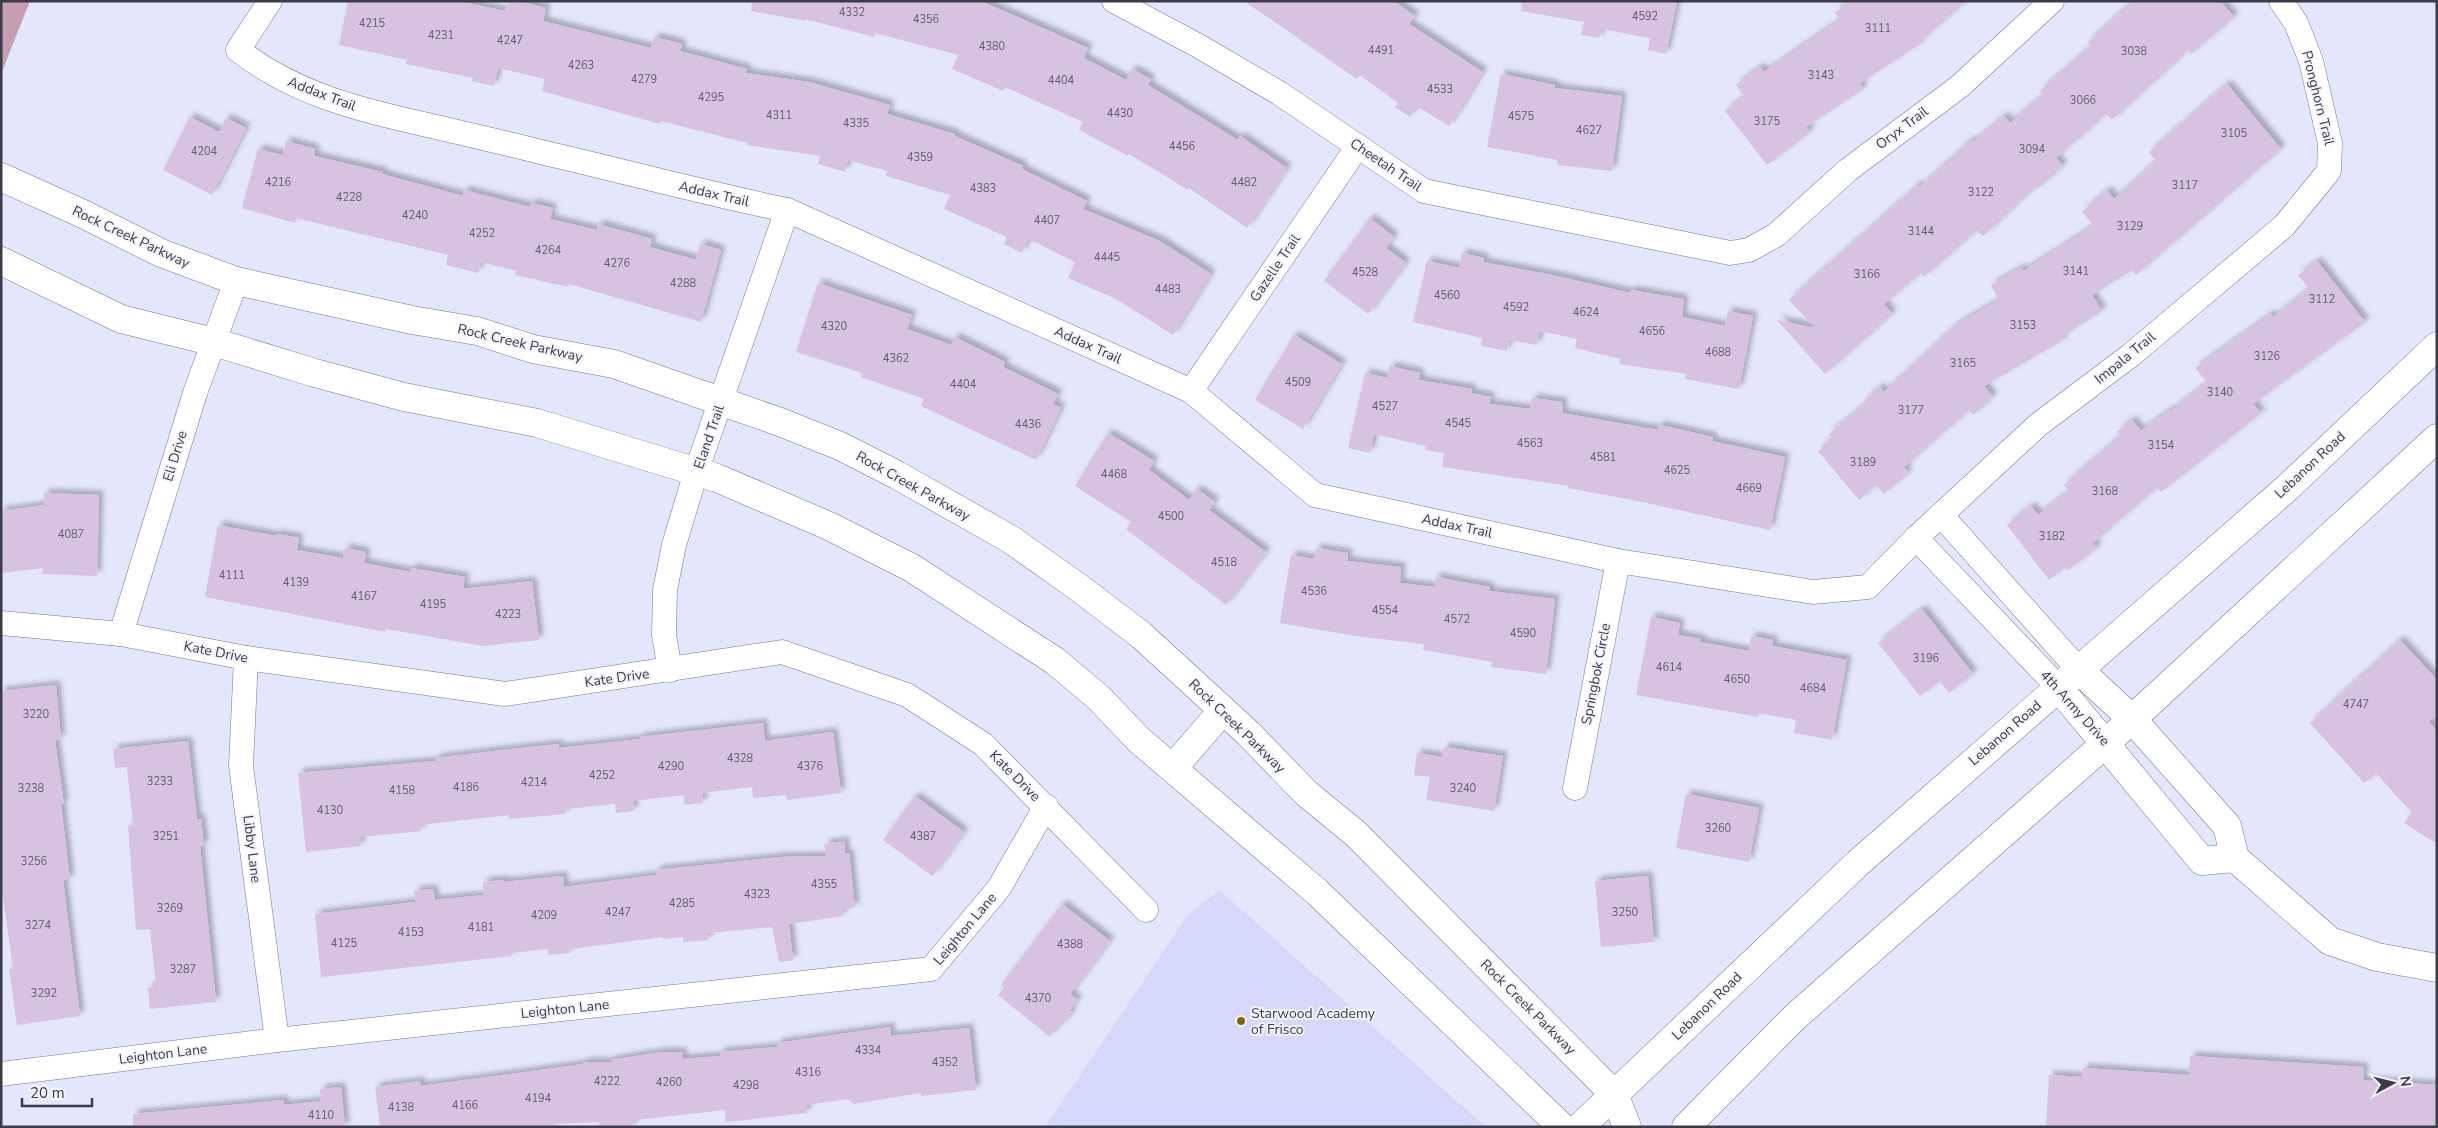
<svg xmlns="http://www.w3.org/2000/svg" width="2438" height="1128" font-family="'Nunito Sans',sans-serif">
	<defs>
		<filter id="shadow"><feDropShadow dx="4.5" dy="-4.5" stdDeviation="2.5" flood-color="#0004"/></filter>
	</defs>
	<rect width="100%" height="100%" fill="#e4e6fc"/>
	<path fill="#d6d8fb" d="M1219 890 1486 1127H1045L1188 915Z"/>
	<path fill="#c79db0" d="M1 1H30L1 74Z"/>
	<g fill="#d8c2e1" filter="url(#shadow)">
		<path d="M348 1H458L505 11 508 1H518L546 8 543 21 651 48 654 37 682 44 680 51 747 69 746 73 809 82 890 105 887 114 955 134V136L1023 166 1022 169 1087 201 1083 209 1160 241 1211 274 1173 335 1116 299 1068 278 1075 262 1028 239 1022 253 1004 244 1007 237 944 209 950 195 886 176 887 171 848 160 845 172 818 164 820 156 747 145V143L661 121 660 124 542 91 545 79 498 68 494 86 472 81 473 78 406 64 407 60 339 45Z"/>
		<path d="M752 1H981L1088 48 1084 58 1126 80 1132 69 1151 79 1148 85 1238 140 1240 136 1287 168 1247 228 1189 188 1188 190 1129 154 1128 156 1079 130 1083 122 1005 87 1003 91 952 69 958 55 875 33 874 37 805 19V21L751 11Z"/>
		<path d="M1244 1H1394L1415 16 1409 24 1483 72 1449 126 1417 106 1410 117 1395 107 1398 103 1360 75 1357 79Z"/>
		<path d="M1522 1H1677L1666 54 1648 50 1650 38 1601 29 1599 38 1581 35 1584 22 1521 11Z"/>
		<path d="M1852 1H1966L1919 42 1920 44 1860 83 1863 89 1806 127 1810 132 1767 165 1725 111 1744 96 1736 85 1760 67 1764 72 1840 20 1835 12Z"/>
		<path d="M2133 1H2220L2234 17 2191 54 2188 50 2112 120 2106 114 2056 158 2063 166 2037 189 2035 187 1983 236 1977 230 1924 277 1921 273 1884 304 1892 314 1825 374 1777 320 1815 328 1789 300 1918 185 1920 187 1971 140 1973 142 2004 116 2010 123 2043 95 2040 91 2091 46 2088 42Z"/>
		<path d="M1501 74 1555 85V88L1622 96 1612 171 1557 165 1558 160 1487 147Z"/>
		<path d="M2227 84 2281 149 2136 275 2132 270 2092 295 2102 311 2061 337 2063 340 1984 386 1993 397 1973 415 1969 410 1904 467 1908 473 1884 494 1876 485 1859 500 1818 451 1832 438 1829 434 1867 402 1865 399 1880 387 1884 392 1956 325 1999 300 1991 285 2021 268 2023 271 2094 226 2082 212 2107 190 2114 199 2141 175 2156 161 2149 152Z"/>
		<path d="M190 117 219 132 226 118 246 128 212 195 163 170Z"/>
		<path d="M286 141 315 149 314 156 383 172 382 174 463 196 464 190 530 207 531 203 553 208 550 219 597 230 598 224 652 239 650 247 696 260 700 244 721 250 701 322 569 284 568 287 515 275 516 271 481 262 478 273 446 265 448 255 296 218 295 223 242 208 258 149 283 155Z"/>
		<path d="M1370 218 1394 237 1386 248 1406 263 1368 314 1324 281Z"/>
		<path d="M1462 253 1484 258 1483 262 1557 276 1630 293 1631 290 1684 299 1682 317 1725 326 1728 311 1753 316 1739 389 1685 379 1686 374 1619 364 1620 359 1575 348 1577 339 1540 331 1537 345 1509 340 1507 351 1481 346 1482 338 1413 322 1427 261 1459 268Z"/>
		<path d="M2317 261 2365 322 2253 404 2261 413 2161 492 2157 487 2093 543 2097 548 2068 570 2065 567 2049 580 2007 525 2031 506 2038 515 2069 491 2064 485 2120 436 2117 432 2132 420 2141 431 2169 410 2170 412 2207 382 2195 368 2271 314 2273 317 2309 289 2298 275Z"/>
		<path d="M818 283 912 315 907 329 951 345 955 337 1005 362 1003 367 1058 394 1053 404 1061 408 1036 460 921 406 924 399 861 377 862 373 796 352Z"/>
		<path d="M1294 335 1342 364 1303 429 1255 400Z"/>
		<path d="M1390 366 1420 373 1419 380 1472 389 1471 393 1491 397 1489 404 1530 409 1532 398 1563 402 1562 413 1658 430 1659 425 1713 437 1712 441 1785 457 1770 530 1642 502 1568 488 1569 486 1442 467 1444 453 1425 450 1426 446 1374 434 1370 453 1348 448 1365 373 1387 378Z"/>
		<path d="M1108 433 1154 461 1149 470 1189 500 1197 489 1215 502 1209 510 1266 552 1226 605 1126 529 1131 522 1075 486Z"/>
		<path d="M44 493 99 495 97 576 42 574 43 568 1 573V511L44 505Z"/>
		<path d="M218 525 276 536 277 534 299 538 297 550 343 558 345 548 366 552 364 563 410 572 411 568 465 577 463 589 532 581 539 640 483 646 386 629 385 632 205 597Z"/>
		<path d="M1316 548 1348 553 1347 561 1401 567 1400 583 1434 587 1436 577 1490 587V591L1555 599 1546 674 1491 667 1492 662 1423 650 1424 644 1355 636 1280 623 1291 555 1314 559Z"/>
		<path d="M1922 609 1973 674 1949 693 1940 681 1920 696 1878 643Z"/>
		<path d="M1651 617 1680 623 1678 635 1701 639 1700 642 1749 651 1751 636 1773 640 1772 646 1847 660 1832 740 1794 733 1796 720 1759 713 1758 717 1636 695Z"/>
		<path d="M2400 640 2437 680V714L2429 722 2437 731V844L2404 823 2412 813 2376 773 2364 783 2310 723Z"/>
		<path d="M56 685 61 739 55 740 64 804H61L70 880H63L80 1016 17 1025 9 969H13L1 882V691Z"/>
		<path d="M763 723 765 741 833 732 841 793 787 800 786 795 753 798 752 787 702 793 703 803 684 805V795L633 801 634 811 616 813 615 804 565 809V814L509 819V815L420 825 421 831 360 837 361 846 306 852 298 773 436 761V758L502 750 559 744V748L641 739 640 737Z"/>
		<path d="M188 741 197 819H201L204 846H200L216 1002 150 1009 148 988 156 986 150 929 136 930 128 826 133 825 127 767 115 768 113 749Z"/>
		<path d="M1444 747 1503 756 1494 811 1426 800 1430 777 1414 775 1417 753 1442 757Z"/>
		<path d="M1686 794 1759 808 1749 862 1676 848Z"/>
		<path d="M915 796 964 832 932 876 883 840Z"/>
		<path d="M845 841V854L849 853 855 907 842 910 843 916 789 924 793 960 779 962 772 927 708 933V940L683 942V937L663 939V937L570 949V953L548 955V949L511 953V956L321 977 315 914 416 902 414 891 433 889 435 900 484 895 483 882 504 880V882L563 876 564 887 656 875V870L781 857 826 856 824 844Z"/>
		<path d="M1648 876 1654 942 1601 947 1595 881Z"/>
		<path d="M1062 904 1110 941 1070 994 1078 1000 1069 1011 1072 1012 1060 1027 1057 1026 1050 1037 998 995 1004 987 1001 985Z"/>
		<path d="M890 1027 891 1036 969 1028 976 1090 921 1096V1093L854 1104 848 1099 806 1105 807 1113 726 1122 725 1110 635 1120 631 1127H600L599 1122 555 1124V1127H380L375 1087 420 1081 421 1086 584 1064 583 1062H612L611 1060 662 1052H682L683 1059 720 1056V1052L777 1047V1043Z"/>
		<path d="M2190 1056 2364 1067 2363 1080 2437 1085V1127H2046L2049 1075 2082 1077 2083 1068 2189 1075Z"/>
		<path d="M341 1087 345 1127H133V1114L284 1100V1105L321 1101 320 1089Z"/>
	</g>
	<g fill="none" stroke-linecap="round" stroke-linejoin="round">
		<g stroke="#757696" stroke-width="25">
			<g id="minor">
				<path d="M270 1 238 50C293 93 356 109 423 124 462 133 501 142 541 152 623 171 704 193 787 210L1191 391 1315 495 1618 561 1813 592 1868 587 1916 538 2038 425 2131 355 2284 226 2329 171 2330 143 2311 61 2296 23 2281 1"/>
				<path d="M1114 1 1197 45 1279 93 1424 191 1730 253 1749 250 1776 235 1848 170 1960 86 2052 1"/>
				<path d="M1191 391 1358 146"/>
				<path d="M1941 515 2078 669"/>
				<path d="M1916 538 2058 687"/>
				<path d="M1 623 121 634 246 658 505 694 782 652 907 695 983 744 1146 910"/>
				<path d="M121 634 195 393 236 281"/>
				<path d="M246 658 241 766 277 1040"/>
				<path d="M670 670 664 635 665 590 674 545 696 472 787 210"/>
				<path d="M1575 788 1618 561"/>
				<path d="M1 1074 277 1040 931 969 999 888 1046 806"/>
			</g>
		</g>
		<g stroke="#757696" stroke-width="29">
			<g id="tertiary">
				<path d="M1 177 81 213 161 253 236 281 412 320 477 331 533 349 614 364 780 422 840 446 897 475 1010 539 1078 587 1141 635 1249 734 1306 793 1356 834 1614 1094 1627 1127"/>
				<path d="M1 261 121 319 214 342 315 373 404 397 537 423 717 478 829 526 912 568 1055 661 1099 698 1139 740 1317 892 1562 1127"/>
				<path d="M2078 669 2132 719 2227 826 2235 858 2330 941 2377 957 2437 968"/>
				<path d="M2058 687 2202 861 2235 858"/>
				<path d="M1173 768 1223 710"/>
			</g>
		</g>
		<g stroke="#757696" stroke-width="29">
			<g id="secondary">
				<path d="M1580 1127 1858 863 2287 488 2437 346"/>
				<path d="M1686 1127 1795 1017 2106 743 2437 438"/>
			</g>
		</g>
		<use href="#minor" stroke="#fff" stroke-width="24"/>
		<use href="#tertiary" stroke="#fff" stroke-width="28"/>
		<use href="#secondary" stroke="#fff" stroke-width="28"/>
	</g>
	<circle fill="#826600" stroke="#f4f4fc" stroke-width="2" cx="1241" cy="1021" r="5"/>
	<g text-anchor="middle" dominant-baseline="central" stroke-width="4" stroke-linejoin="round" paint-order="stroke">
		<g font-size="11" fill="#625d70">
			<text x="852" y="12">4332</text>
			<text x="1645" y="16">4592</text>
			<text x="926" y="19">4356</text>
			<text x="372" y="23">4215</text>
			<text x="1878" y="28">3111</text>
			<text x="441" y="35">4231</text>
			<text x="510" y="40">4247</text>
			<text x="992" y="46">4380</text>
			<text x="1381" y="50">4491</text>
			<text x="2134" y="51">3038</text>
			<text x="581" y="65">4263</text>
			<text x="1821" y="75">3143</text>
			<text x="644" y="79">4279</text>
			<text x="1061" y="80">4404</text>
			<text x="1440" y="89">4533</text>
			<text x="711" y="97">4295</text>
			<text x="2083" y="100">3066</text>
			<text x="1120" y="113">4430</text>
			<text x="779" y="115">4311</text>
			<text x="1521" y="116">4575</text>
			<text x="1767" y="121">3175</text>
			<text x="856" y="123">4335</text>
			<text x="1589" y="130">4627</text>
			<text x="2234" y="133">3105</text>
			<text x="1182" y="146">4456</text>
			<text x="2032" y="149">3094</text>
			<text x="204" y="151">4204</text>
			<text x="920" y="157">4359</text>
			<text x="278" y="182">4216</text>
			<text x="1244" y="182">4482</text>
			<text x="2185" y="185">3117</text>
			<text x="983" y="188">4383</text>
			<text x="1981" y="192">3122</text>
			<text x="349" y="197">4228</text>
			<text x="415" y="215">4240</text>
			<text x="1047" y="220">4407</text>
			<text x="2130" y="226">3129</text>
			<text x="1921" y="231">3144</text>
			<text x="482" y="233">4252</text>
			<text x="548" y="250">4264</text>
			<text x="1107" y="257">4445</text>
			<text x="617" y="263">4276</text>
			<text x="2076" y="271">3141</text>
			<text x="1365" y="272">4528</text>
			<text x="1867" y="274">3166</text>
			<text x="683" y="283">4288</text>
			<text x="1168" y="289">4483</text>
			<text x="1447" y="295">4560</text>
			<text x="2322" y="299">3112</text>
			<text x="1516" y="307">4592</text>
			<text x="1586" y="312">4624</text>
			<text x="2023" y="325">3153</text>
			<text x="834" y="326">4320</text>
			<text x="1652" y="331">4656</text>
			<text x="1718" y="352">4688</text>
			<text x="2267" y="356">3126</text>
			<text x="896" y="358">4362</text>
			<text x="1963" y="363">3165</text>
			<text x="1298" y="382">4509</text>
			<text x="963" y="384">4404</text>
			<text x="2220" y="392">3140</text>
			<text x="1385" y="406">4527</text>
			<text x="1911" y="410">3177</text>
			<text x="1458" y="423">4545</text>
			<text x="1028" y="424">4436</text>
			<text x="1530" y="443">4563</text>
			<text x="2161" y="445">3154</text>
			<text x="1603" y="457">4581</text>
			<text x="1863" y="462">3189</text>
			<text x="1677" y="470">4625</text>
			<text x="1114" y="474">4468</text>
			<text x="1749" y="488">4669</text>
			<text x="2105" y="491">3168</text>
			<text x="1171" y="516">4500</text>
			<text x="71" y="534">4087</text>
			<text x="2052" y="536">3182</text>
			<text x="1224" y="562">4518</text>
			<text x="232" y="575">4111</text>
			<text x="296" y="582">4139</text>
			<text x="1314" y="591">4536</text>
			<text x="364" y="596">4167</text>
			<text x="433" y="604">4195</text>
			<text x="1385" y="610">4554</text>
			<text x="508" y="614">4223</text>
			<text x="1457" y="619">4572</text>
			<text x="1523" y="633">4590</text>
			<text x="1926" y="658">3196</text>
			<text x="1669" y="667">4614</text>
			<text x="1737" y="679">4650</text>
			<text x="1813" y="688">4684</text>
			<text x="2356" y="704">4747</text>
			<text x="36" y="714">3220</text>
			<text x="740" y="758">4328</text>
			<text x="671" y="766">4290</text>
			<text x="810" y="766">4376</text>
			<text x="602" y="775">4252</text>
			<text x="160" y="781">3233</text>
			<text x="534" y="782">4214</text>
			<text x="466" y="787">4186</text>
			<text x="31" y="788">3238</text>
			<text x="1463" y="788">3240</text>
			<text x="402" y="790">4158</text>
			<text x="330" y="810">4130</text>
			<text x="1718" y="828">3260</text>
			<text x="166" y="836">3251</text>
			<text x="923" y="836">4387</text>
			<text x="34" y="861">3256</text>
			<text x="824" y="884">4355</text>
			<text x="757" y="894">4323</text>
			<text x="682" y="903">4285</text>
			<text x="170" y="908">3269</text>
			<text x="618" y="912">4247</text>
			<text x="1625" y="912">3250</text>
			<text x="544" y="915">4209</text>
			<text x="38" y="925">3274</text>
			<text x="481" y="927">4181</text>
			<text x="411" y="932">4153</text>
			<text x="344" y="943">4125</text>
			<text x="1070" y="944">4388</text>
			<text x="183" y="969">3287</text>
			<text x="44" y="993">3292</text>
			<text x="1038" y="998">4370</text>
			<text x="868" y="1050">4334</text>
			<text x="945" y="1062">4352</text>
			<text x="808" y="1072">4316</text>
			<text x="607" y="1081">4222</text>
			<text x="669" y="1082">4260</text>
			<text x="746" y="1085">4298</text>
			<text x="538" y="1098">4194</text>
			<text x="465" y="1105">4166</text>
			<text x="401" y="1107">4138</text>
			<text x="321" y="1115">4110</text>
		</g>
		<g font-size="14" fill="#3b3b4a" stroke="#f4f4fc">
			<text transform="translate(322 94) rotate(21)">Addax Trail</text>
			<text transform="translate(2318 98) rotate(76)">Pronghorn Trail</text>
			<text transform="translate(1902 128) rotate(-37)">Oryx Trail</text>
			<text transform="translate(1386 165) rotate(34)">Cheetah Trail</text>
			<text transform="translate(714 194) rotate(13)">Addax Trail</text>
			<text transform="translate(131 237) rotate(25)">Rock Creek Parkway</text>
			<text transform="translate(1275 268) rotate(-56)">Gazelle Trail</text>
			<text transform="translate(520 343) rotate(13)">Rock Creek Parkway</text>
			<text transform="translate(1088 345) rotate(24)">Addax Trail</text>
			<text transform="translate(2125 358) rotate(-39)">Impala Trail</text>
			<text transform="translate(709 437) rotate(-71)">Eland Trail</text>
			<text transform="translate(175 456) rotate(-73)">Eli Drive</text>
			<text transform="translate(2310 465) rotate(-43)">Lebanon Road</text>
			<text transform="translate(913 486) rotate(29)">Rock Creek Parkway</text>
			<text transform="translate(1457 526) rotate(12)">Addax Trail</text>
			<text transform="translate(216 652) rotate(11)">Kate Drive</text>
			<text transform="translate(1596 674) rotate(-79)">Springbok Circle</text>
			<text transform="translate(617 678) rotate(-8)">Kate Drive</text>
			<text transform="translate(2075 708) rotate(48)">4th Army Drive</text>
			<text transform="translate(1237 726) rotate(44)">Rock Creek Parkway</text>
			<text transform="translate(2005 733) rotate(-41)">Lebanon Road</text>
			<text transform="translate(1015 776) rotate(45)">Kate Drive</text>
			<text transform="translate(252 849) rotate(83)">Libby Lane</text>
			<text transform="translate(965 929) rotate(-50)">Leighton Lane</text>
			<text transform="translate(1707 1006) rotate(-44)">Lebanon Road</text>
			<text transform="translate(1528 1007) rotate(45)">Rock Creek Parkway</text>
			<text transform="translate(565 1009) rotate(-6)">Leighton Lane</text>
			<text transform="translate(163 1054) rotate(-7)">Leighton Lane</text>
		</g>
		<g font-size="14" fill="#3b3b4a" stroke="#f4f4fc" text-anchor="start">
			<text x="1251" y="1013">Starwood Academy<tspan x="1251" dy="16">of Frisco</tspan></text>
		</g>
	</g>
	<rect width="2438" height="1128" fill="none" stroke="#3b3b4a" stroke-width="5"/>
	<g transform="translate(2393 1083) rotate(83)" stroke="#f4f4fc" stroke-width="4" paint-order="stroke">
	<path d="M0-4L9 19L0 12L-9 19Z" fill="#3b3b4a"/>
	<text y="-8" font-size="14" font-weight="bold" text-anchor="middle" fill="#3b3b4a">N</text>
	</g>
	<path d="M22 1098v8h70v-8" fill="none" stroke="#3b3b4a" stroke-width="2.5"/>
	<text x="30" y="1098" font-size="15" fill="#3b3b4a" stroke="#f4f4fc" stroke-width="4" paint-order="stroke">20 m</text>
</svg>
